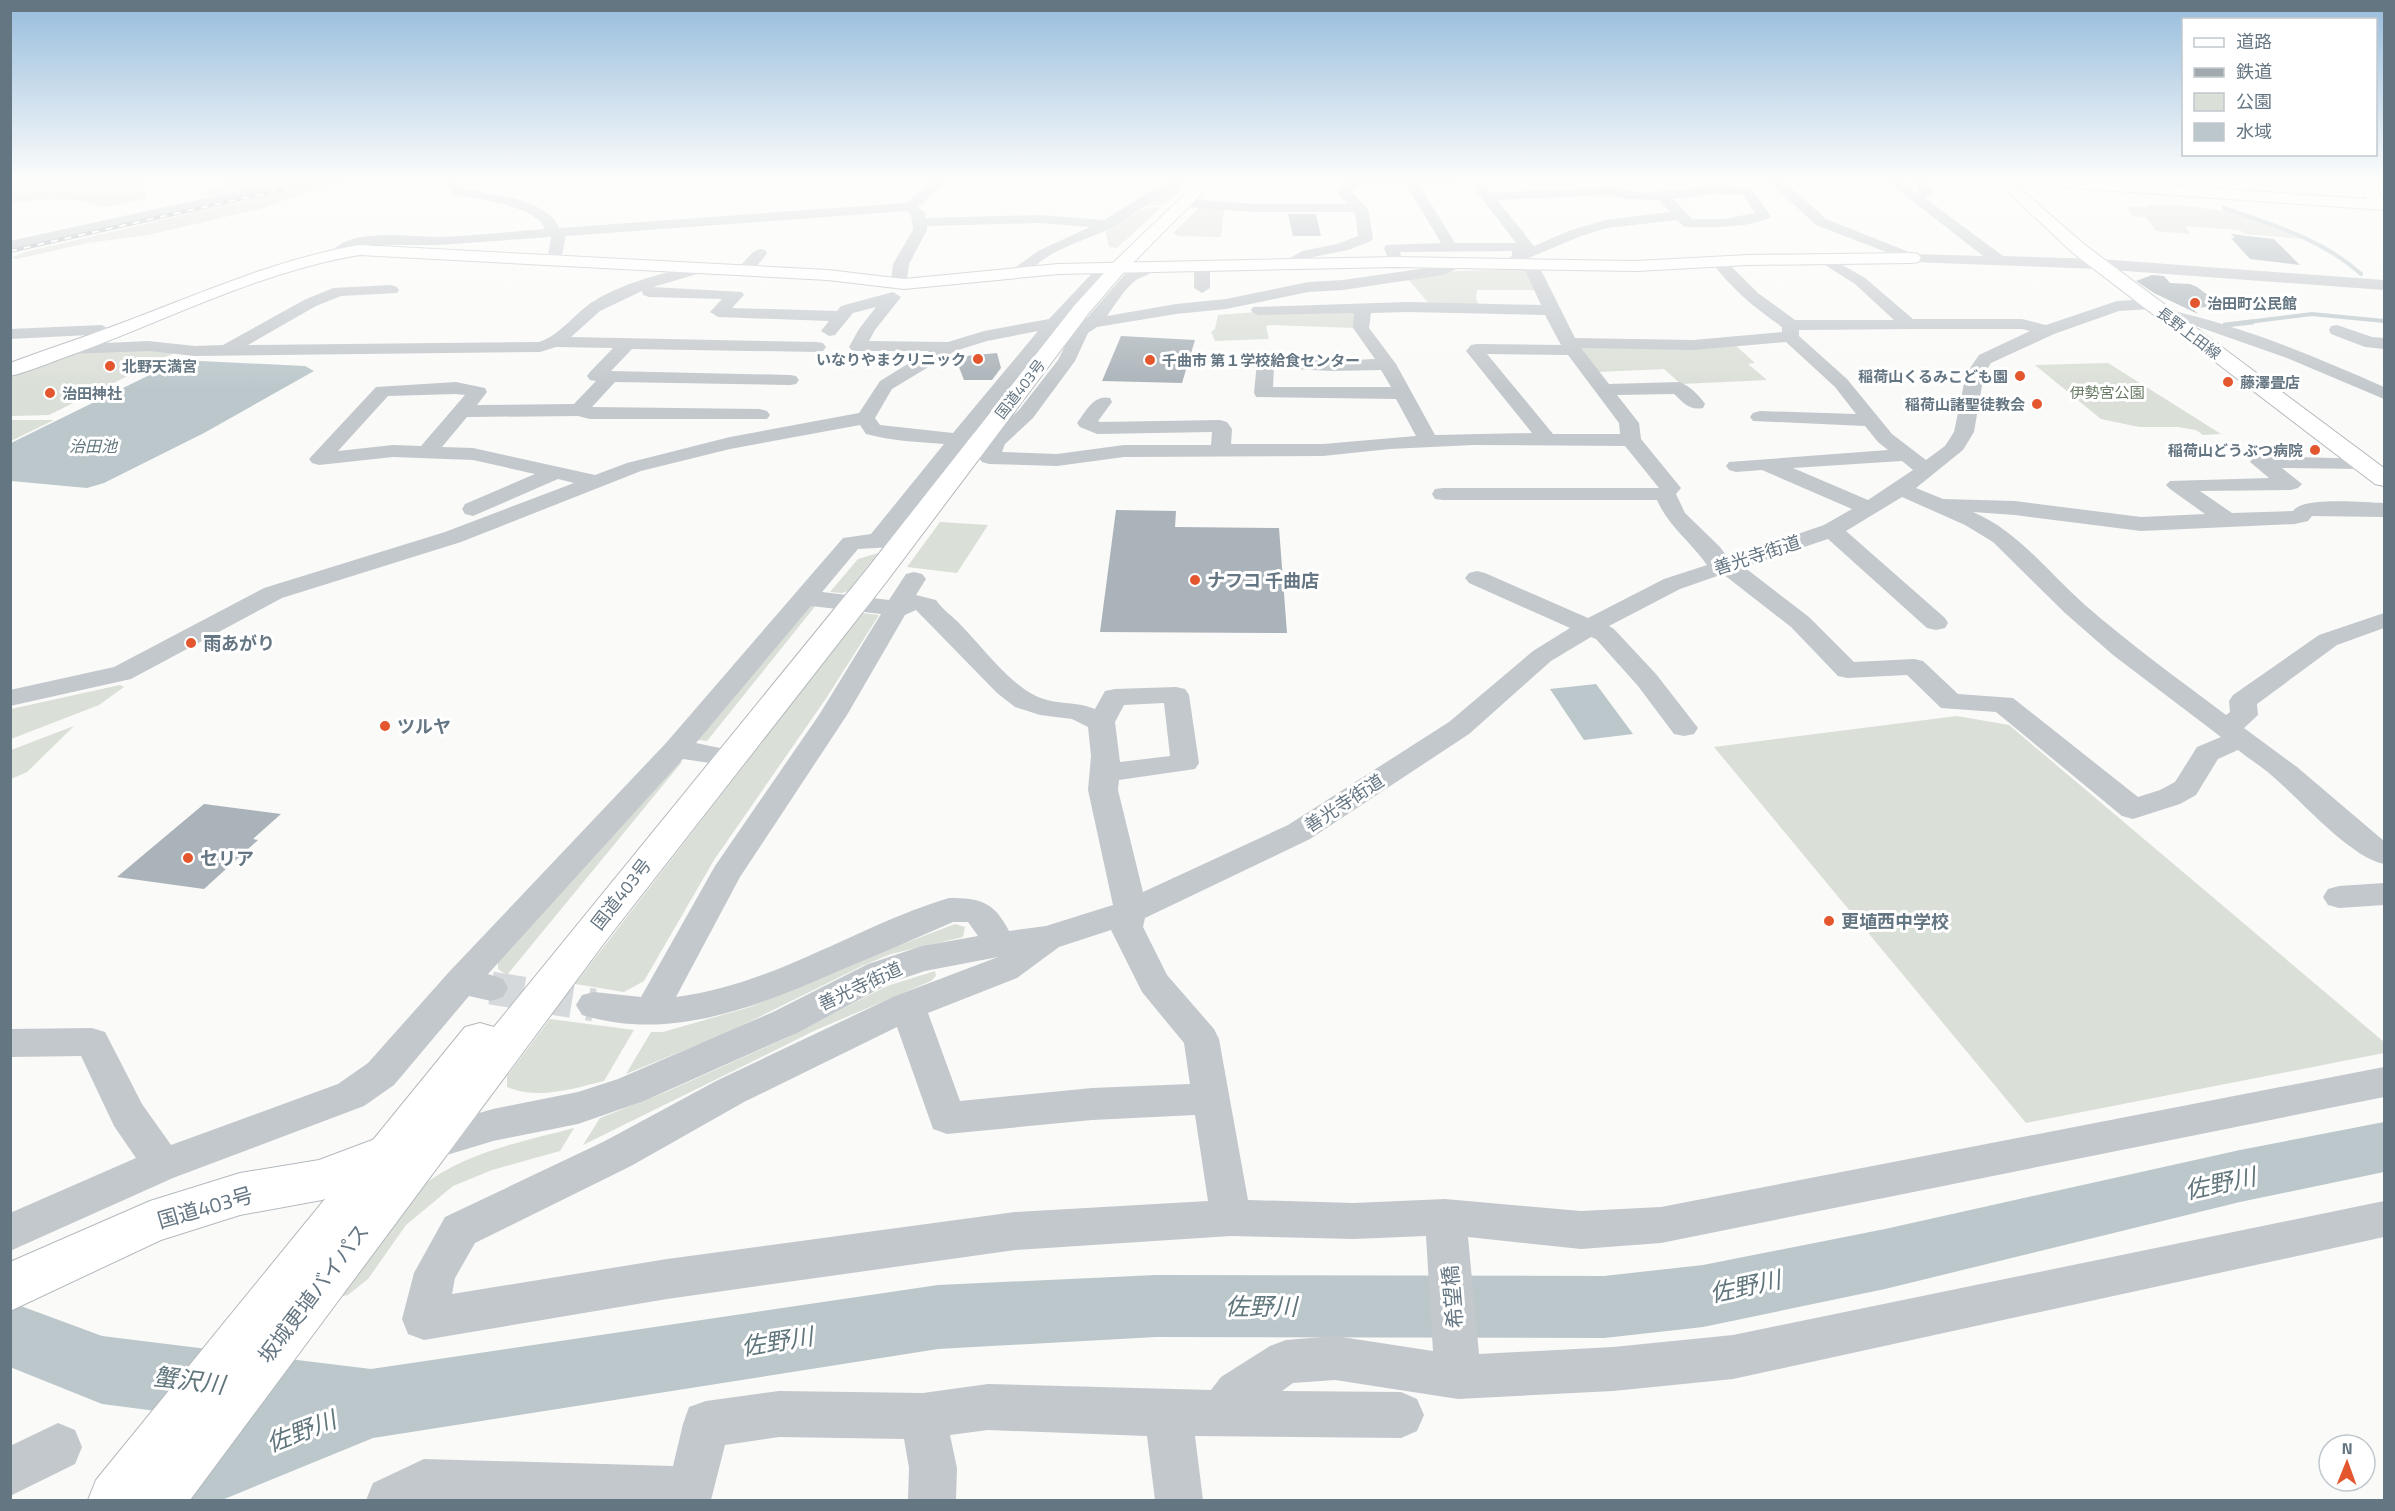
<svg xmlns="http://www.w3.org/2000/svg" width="2395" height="1511" font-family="'Titillium Web','Noto Sans JP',sans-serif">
	<rect width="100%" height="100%" fill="#fafaf8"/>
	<g fill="#dadfd7">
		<path d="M11 178H146L142 187 147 199 104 207 76 200 47 199 11 203Z"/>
		<path d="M231 178H297L212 196 197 195Z"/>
		<path d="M342 178H399L387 181 358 180 295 196 264 208 148 235 87 243 17 259 11 258 25 252Z"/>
		<path d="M1179 178H1193L1164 205 1145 206 1131 212 1178 182Z"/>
		<path d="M2147 205H2179L2234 212 2290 232 2301 239 2245 234 2240 230 2185 226 2191 234 2156 231 2146 217 2132 216 2127 206 2147 208Z"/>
		<path d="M1162 207 1117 248 1109 247 1105 229 1146 208Z"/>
		<path d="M1200 207 1224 208 1221 237 1179 236 1173 233Z"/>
		<path d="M1523 269 1525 270 1537 290H1477L1476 298 1479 306H1431L1408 279 1458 271Z"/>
		<path d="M1257 312H1356L1355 328 1271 325 1266 326 1269 339 1215 341 1211 332 1215 329 1218 315Z"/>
		<path d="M1733 343 1755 363 1748 364 1767 380 1681 384 1664 369 1596 372 1578 347Z"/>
		<path d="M78 351H178L49 415 11 416V375Z"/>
		<path d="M2108 363 2221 434 2203 435 2196 430 2178 427H2139L2101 419 2035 365Z"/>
		<path d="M11 420H54L11 441Z"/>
		<path d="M940 522 988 525 957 573 907 567Z"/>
		<path d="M878 553 848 591 842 593 830 592 858 559Z"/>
		<path d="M812 604H817L707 741 698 740Z"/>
		<path d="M862 613 879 615 827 697 714 860 644 981 624 992 575 984Z"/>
		<path d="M120 685 124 687 99 705 11 739V709Z"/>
		<path d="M1957 716 2009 725 2384 1042V1053L2026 1123 1714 747Z"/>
		<path d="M74 726 27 772 11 779V750Z"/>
		<path d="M676 761 682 762 507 975 498 969V960L572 881Z"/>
		<path d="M955 924 965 927 963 937 891 954 864 965 731 1031 626 1074 651 1032H663L750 1007 887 950Z"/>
		<path d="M935 971 936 976 931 981 816 1030 583 1145 600 1118 666 1092 784 1039 887 986Z"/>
		<path d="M550 1019 634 1030 604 1081C572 1089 538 1100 507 1087V1076Z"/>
		<path d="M574 1128 560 1151 492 1170 453 1186 406 1225 368 1279 348 1295 330 1299C355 1267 380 1229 407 1200 450 1155 517 1143 574 1128Z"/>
	</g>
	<g fill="#bbc7cb">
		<path d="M180 360 305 366 314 371 204 433 104 483 87 488 11 481V443Z"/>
		<path d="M1596 684 1633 734 1584 740 1550 689Z"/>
	</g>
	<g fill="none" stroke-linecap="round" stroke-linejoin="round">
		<g stroke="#bbc7cb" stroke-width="4">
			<path d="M2224 208C2273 225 2322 239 2361 274"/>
			<path d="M2240 323 2312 314 2384 321"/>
		</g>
		<path stroke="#bbc7cb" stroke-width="5" d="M2225 325 2252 322"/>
		<path fill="#bbc7cb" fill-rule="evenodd" d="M2384 1122V1172L2240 1202 1885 1289 1703 1327 1604 1338 1156 1337 938 1349 373 1438 222 1500H110L121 1474 184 1441 234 1421 102 1404 10 1367V1302L102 1336 371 1369 938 1285 1156 1275 1604 1276 1703 1265 1885 1229 2240 1150Z"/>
	</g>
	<g fill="#aab3b9">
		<path d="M1288 214H1316L1321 236H1293Z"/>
		<path d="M2231 234 2274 239 2300 265 2250 259 2231 238H2235Z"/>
		<path d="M2152 275 2164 276 2170 283 2190 284 2197 287 2223 306 2192 308 2198 314 2154 293 2136 281Z"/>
		<path d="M1121 336 1195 340 1182 383 1102 381Z"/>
		<path d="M997 353 1001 368 992 380H964L955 357Z"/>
		<path d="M1116 510 1176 511 1175 527 1279 528 1287 633 1100 632Z"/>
		<path d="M204 804 281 814 253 839 258 840 204 889 117 877Z"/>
	</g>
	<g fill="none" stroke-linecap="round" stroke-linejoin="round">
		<path stroke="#d5d9db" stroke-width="33" stroke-dasharray="33 16" stroke-linecap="butt" d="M491 988 594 1005"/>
		<g stroke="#b3babf" stroke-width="2">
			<g id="secondary">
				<path d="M360 245 828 270 904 279 1058 264 1396 257 1636 261 1748 255 1912 253 1918 254 1921 258 1918 262 1912 263 1748 265 1636 271 1396 267 1058 274 904 289 828 280 360 255C261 271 165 321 71 355 51 362 31 371 10 376V363C56 346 103 331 148 313 218 286 286 257 360 245Z"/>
				<path d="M391 1133 407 1138 414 1152 407 1166 322 1200 240 1215 161 1240 10 1311V1262L150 1201 240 1173 319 1160Z"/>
			</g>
		</g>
		<g stroke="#b5babe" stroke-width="2">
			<g id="primary">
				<path d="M1993 178H2008L2085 245 2384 468V486L2375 484 2073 253Z"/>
				<path d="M2355 178H2370L2384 201V208H2374Z"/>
			</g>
		</g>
		<g stroke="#b4b9bd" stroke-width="2">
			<g id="highway">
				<path d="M1205 178H1223L1205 190 1125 271 1088 314 887 581 605 942 190 1500H88L96 1480 465 1027 480 1023 494 1027 867 569 1074 306 1113 263 1195 184Z"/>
				<path d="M1981 178H2058L2384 200V210L1988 182Z"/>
			</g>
		</g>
		<g fill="#c3c8cc" fill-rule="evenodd">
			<path d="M297 178H322L316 182 10 249V241Z"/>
			<path d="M447 178H459L462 188C489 194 548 199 559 228L906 203 935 178H950L918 207 925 213V218L1040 215 1104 220 1165 182 1167 178H1179L1175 187C1153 198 1134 215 1112 227 1089 240 1042 251 1029 274H1019L1016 267 1038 251 1090 227 1040 223 927 226V230L909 264 907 280 902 287 896 289 888 284 891 280 893 264 913 230 911 215 907 211 566 236 561 260 554 264 547 260 551 237 438 245H371L351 250 337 257 330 253C351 227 408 237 437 237 473 236 509 232 545 229 536 205 476 199 453 194L448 187Z"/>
			<path d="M1345 178H1479L1477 182 1473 183 1419 184 1455 243H1516L1473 187 1479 183 1484 184 1491 193 1610 187 1643 193 1713 186 1752 189 1771 216C1759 228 1706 227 1688 227L1683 226 1677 220 1607 228 1581 236 1507 267 1500 263 1512 256V251L1400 252 1403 262 1396 266 1389 262 1384 248 1386 245 1441 243 1406 184 1357 185 1352 190V193L1368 209 1373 238 1371 241 1348 250 1313 257 1294 269 1286 264 1292 257 1302 251 1337 244 1358 236 1355 212H1255L1184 207 1177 203 1184 199 1255 204H1348L1339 194V189L1345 182ZM1713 194 1743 195 1755 213 1724 219H1692L1673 199ZM1610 195 1626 199 1659 200 1670 212 1606 220 1571 230 1534 246 1497 200Z"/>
			<path d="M1765 178H1780L1826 219 1914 254 1983 256 1883 178H1898L1916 192 1919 190 1911 178H1924L1933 191 1925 198 2003 256 2099 259 2384 280V290L2099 269 1912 262 1816 225Z"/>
			<path d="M2356 178H2384V185L2362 182Z"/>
			<path d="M760 249 765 250 767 253 765 256 750 274H740L737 271C743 263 751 251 760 249Z"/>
			<path d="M1827 256 1865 278 1913 319H2022L2046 325 2117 301 2151 299 2159 304 2151 309 2119 311 2054 334 1991 363 1984 374 1974 432 1963 450 1916 488 1943 499 2015 501 2141 517 2205 514 2170 489 2166 485 2170 481 2269 478 2250 462 2253 458 2260 456 2370 459 2373 463 2370 467 2363 469 2282 468 2302 484 2298 488 2291 490 2200 491 2232 513 2293 511C2304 496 2365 503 2384 503V517L2312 516 2308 521 2295 524 2141 531 2015 515 1973 512C2018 531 2049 573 2085 605 2130 644 2178 679 2226 715L2230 712 2229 701 2233 695 2319 635 2384 613V628L2337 645 2257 704 2258 715 2244 728 2297 767 2384 841V864C2351 857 2306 806 2279 782 2267 770 2252 761 2238 750L2218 759 2196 795 2180 804 2133 819 2122 816 1996 712 1941 708 1907 675 1847 678 1838 676 1791 627 1723 574 1680 589 1609 626 1614 629 1656 674 1698 728 1694 734 1684 736 1674 734 1638 686 1596 639 1591 637 1551 661 1469 734 1310 839 1145 918 1143 927 1167 975 1214 1029 1219 1039 1248 1200 1354 1203 1445 1199 1581 1211 1661 1207 2384 1067V1097L1661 1243 1581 1249 1468 1237 1479 1354 1613 1347 1733 1335 2384 1201V1237L1733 1379 1613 1391 1458 1399 1335 1380 1293 1383 1282 1391 1401 1392 1417 1399 1424 1415 1417 1431 1401 1438 1195 1436 1203 1500H1155L1147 1436 988 1430 950 1435 957 1468 956 1500H908L909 1468 904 1439 779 1437 725 1445 711 1500H366L373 1483 424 1459 673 1466 683 1424 689 1407 706 1401 779 1391 923 1393 988 1384 1211 1390 1221 1377 1270 1346 1286 1340 1335 1336 1433 1351 1426 1236 1354 1239 1231 1236 1015 1250 667 1299 424 1340 408 1334 402 1319 414 1273 445 1217 603 1142 718 1080 895 996 998 957 925 971 892 982 799 1032 644 1101 578 1124 493 1141 427 1161 413 1156 407 1144 413 1132 493 1109 578 1092 618 1079 773 1012 868 964 922 946 978 936 968 922H953C914 939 875 956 836 972 756 1007 670 1042 582 1015L576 1005 582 995 594 992 641 997 715 866 819 715 881 614 811 606 696 743 720 748 724 754 720 760 710 763 683 759 488 974 503 979 508 988 503 997 491 1001 469 996 394 1085 364 1106 173 1178 10 1251V1213L136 1158 114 1126 81 1056 10 1057V1029L92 1028 105 1032 142 1104 171 1145 338 1084 368 1063 449 972 666 743 843 538 871 534 944 444C918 442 892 441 866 434L860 425 730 449 641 471 461 542 282 598 131 679 10 706V690L114 667 264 588 445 532 574 483 558 479 473 516 465 514 462 509 465 504 535 474 473 460 393 457 319 465 312 463 309 459 376 387 456 382 485 388 487 392 477 405 574 404 596 381 590 380 587 376 590 372 613 348 556 347 540 352 195 356 148 351 68 354 62 353 59 349 62 345 148 341 195 346 223 345 304 300 333 288 391 285 397 287 399 290 397 293 341 296 316 306 248 345 539 342C561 335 574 313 594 301 625 282 664 273 699 264L704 266 707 269 704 272 653 287 742 292 744 295 732 308 837 311 841 306 893 292 901 297 875 330 869 341 948 342 984 331 1049 319 1097 268 1102 266 1110 271 1068 318H1087L1125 274 1139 269 1144 264H1154L1157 267C1150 276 1144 275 1136 280 1125 288 1115 305 1107 316L1176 304 1226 299 1308 282 1343 280 1440 266 1443 259H1453L1458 267 1455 270 1443 275 1343 290 1308 292 1226 309 1176 314 1097 327 1088 333 1075 361 1033 418 1005 444 1002 452 1057 454 1124 445H1211L1212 432 1097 434 1080 427 1077 423C1086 411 1094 394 1110 398L1112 402 1098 421 1100 422 1220 420 1227 422 1232 429 1231 444H1323L1416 436 1396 399 1256 397 1254 393 1257 362 1260 358 1332 361 1375 359 1353 328 1354 313 1259 315 1253 313 1251 310 1253 307 1408 302 1541 305 1522 264 1530 259 1538 264 1575 338 1693 340 1782 332V327C1755 308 1730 288 1711 261L1718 257 1723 258 1758 293 1795 320H1894L1855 284 1822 263 1820 260ZM642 291 643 295 649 297 722 299 710 312 718 317 829 321 821 331 829 336 835 335 853 313 876 307 859 329 849 347 852 351H929L880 381 859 413 730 437 627 463 595 475 473 448 442 447 467 417 578 416 590 419H767L770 415 767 411 760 409 592 407 615 382 790 385 796 384 799 380 796 376 790 375 611 371 632 349 817 352 823 351 826 347 823 343 817 342 571 337 600 311ZM1408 312 1545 315 1561 345 1477 344 1471 345 1466 351 1532 433 1435 435 1396 364 1369 328 1371 313ZM1059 328H1074L1058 360 1019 410 991 436 972 434ZM1917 329H2022L2030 331 1979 355 1966 374 1954 432 1945 446 1926 460 1892 434 1847 379 1799 336V330ZM1038 331 953 433 880 425 875 418 892 389 955 351 987 341ZM1786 342 1835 387 1856 414 1760 411 1753 413 1750 417 1753 421 1865 426 1878 442 1888 450 1729 462 1726 466 1729 470 1736 472 1762 470 1852 509 1824 525 1728 558 1720 547 1685 513 1676 494 1681 488 1641 439 1639 423 1617 395 1674 394C1683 402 1689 411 1703 408L1705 404C1699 395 1689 385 1679 382L1609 384 1581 348 1693 350ZM1487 354 1568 355 1619 423 1620 434H1553ZM1274 368 1332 371 1381 370 1391 387H1273ZM456 394 465 395 421 446 393 445 338 451 388 396ZM1473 445 1625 446 1659 488H1443L1435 489 1432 494 1435 499 1443 500H1657C1668 526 1691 542 1707 565L1664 579 1588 618 1485 573 1477 571 1469 573 1465 578 1469 583 1570 628 1533 651 1449 722 1288 825 1143 892 1118 790 1119 780 1195 769 1199 763 1189 695 1185 689 1176 687 1115 689 1105 691 1095 709C1076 701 1054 705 1036 696 1007 682 981 645 958 622 950 614 942 609 936 600L916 595 926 579 922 574 914 572 906 574 889 600 822 592 858 549 910 546 913 541 910 536 895 534 964 446 984 447 979 458 982 462 989 464 1057 466 1124 457 1323 456 1390 449ZM1902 461 1913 470 1868 500 1793 468ZM1902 497 1965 525 1993 542 2065 613 2113 655 2221 737 2197 747 2175 782 2160 790 2138 797 2013 698 1958 694 1923 661 1914 659 1854 662 1809 617 1744 567 1828 539 1927 628 1936 630 1945 628 1948 623 1945 618 1846 531ZM916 610 997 693 1015 707 1040 715 1072 719 1088 727 1091 756 1088 790 1113 905 1046 926 1009 931C994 902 981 898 949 898 856 926 774 985 676 997L740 877 847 715 905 615ZM1164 703 1170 756 1120 762 1115 722 1124 705ZM1111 930 1142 992 1184 1043 1190 1084 1092 1088 960 1101 928 1013 1017 978 1059 947ZM897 1027 933 1129 947 1134 1092 1120 1195 1115 1208 1201 1015 1212 667 1259 452 1294 455 1278 475 1243 631 1166 744 1102Z"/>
			<path d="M1202 261 1210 266V288L1202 293 1194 288V266Z"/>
			<path d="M2164 309C2241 325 2313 356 2384 387V399L2287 358 2193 325 2158 317 2156 314 2158 311Z"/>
			<path d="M102 325 110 330 108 334 10 339V329Z"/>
			<path d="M2337 325 2372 337 2384 338V349L2365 347 2331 334 2329 330 2331 326Z"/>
			<path d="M2384 883V905L2339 908 2328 905 2323 897 2328 889 2339 886Z"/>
			<path d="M58 1423 75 1430 82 1447 75 1464 10 1496V1446Z"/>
		</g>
		<use href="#secondary" fill="#fff" fill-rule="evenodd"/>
		<use href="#primary" fill="#fff" fill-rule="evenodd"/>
		<use href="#highway" fill="#fff" fill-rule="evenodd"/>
		<g stroke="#a2aab0" stroke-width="4">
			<path id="rail" d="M10 251 333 178"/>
		</g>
		<use href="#rail" stroke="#fff" stroke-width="2" stroke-dasharray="7" stroke-linecap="butt"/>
	</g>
	<linearGradient id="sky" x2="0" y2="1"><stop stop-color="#96bcdc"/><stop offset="0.46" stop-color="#fdfdfc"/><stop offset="1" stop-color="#fdfdfc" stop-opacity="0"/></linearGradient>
	<rect width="2395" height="390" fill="url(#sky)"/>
	<g fill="#e4572e" stroke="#fff" stroke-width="2">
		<circle cx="2195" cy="303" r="6"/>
		<circle cx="978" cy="359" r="6"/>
		<circle cx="1150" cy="360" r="6"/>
		<circle cx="110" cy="366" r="6"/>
		<circle cx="2020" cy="376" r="6"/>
		<circle cx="2228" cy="382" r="6"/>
		<circle cx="50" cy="393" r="6"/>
		<circle cx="2037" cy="404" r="6"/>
		<circle cx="2315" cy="450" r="6"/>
		<circle cx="1195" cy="580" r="6"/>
		<circle cx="191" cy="643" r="6"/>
		<circle cx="385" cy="726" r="6"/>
		<circle cx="188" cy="858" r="6"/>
		<circle cx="1829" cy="921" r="6"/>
	</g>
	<g text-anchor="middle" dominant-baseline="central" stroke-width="6" stroke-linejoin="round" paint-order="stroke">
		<g font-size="15" font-weight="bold" fill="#657683" stroke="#fff" text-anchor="start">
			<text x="2207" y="303">治田町公民館</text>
			<text x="966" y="359" text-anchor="end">いなりやまクリニック</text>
			<text x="1162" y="360">千曲市 第１学校給食センター</text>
			<text x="122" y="366">北野天満宮</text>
			<text x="2008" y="376" text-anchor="end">稲荷山くるみこども園</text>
			<text x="2240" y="382">藤澤畳店</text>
			<text x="62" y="393">治田神社</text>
			<text x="2025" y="404" text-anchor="end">稲荷山諸聖徒教会</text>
			<text x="2303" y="450" text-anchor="end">稲荷山どうぶつ病院</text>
		</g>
		<g font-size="15" fill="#657683" stroke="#fff">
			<text transform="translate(2189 333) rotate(37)">長野上田線</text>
			<text transform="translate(1020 389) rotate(-52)">国道403号</text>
		</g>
		<g font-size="15" fill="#687a64" stroke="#fff">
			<text x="2107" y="392">伊勢宮公園</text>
		</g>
		<g font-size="16" font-style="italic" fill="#60757c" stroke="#fff">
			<text x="93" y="446">治田池</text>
		</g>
		<g font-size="18" fill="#657683" stroke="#fff">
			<text transform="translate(1757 555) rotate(-18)">善光寺街道</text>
			<text transform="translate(1344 803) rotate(-33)">善光寺街道</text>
			<text transform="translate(621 894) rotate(-52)">国道403号</text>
			<text transform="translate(860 986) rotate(-25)">善光寺街道</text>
		</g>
		<g font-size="18" font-weight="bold" fill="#657683" stroke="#fff" text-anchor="start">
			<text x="1207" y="580">ナフコ 千曲店</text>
			<text x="203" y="643">雨あがり</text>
			<text x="397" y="726">ツルヤ</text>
			<text x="200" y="858">セリア</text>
			<text x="1841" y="921">更埴西中学校</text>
		</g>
		<g font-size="21" fill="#657683" stroke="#fff">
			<text transform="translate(205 1207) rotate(-16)">国道403号</text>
			<text transform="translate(313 1293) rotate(-53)">坂城更埴バイパス</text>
			<text transform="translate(1452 1297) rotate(-95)">希望橋</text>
		</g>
		<g font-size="24" font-style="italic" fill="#60757c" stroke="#fff">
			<text transform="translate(2220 1183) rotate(-12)">佐野川</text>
			<text transform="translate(1745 1286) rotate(-12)">佐野川</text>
			<text x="1261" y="1306">佐野川</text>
			<text transform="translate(777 1341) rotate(-9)">佐野川</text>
			<text transform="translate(189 1380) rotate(7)">蟹沢川</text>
			<text transform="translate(301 1431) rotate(-21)">佐野川</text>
		</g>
	</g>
	<rect width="2395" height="1511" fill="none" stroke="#657683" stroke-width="24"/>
	<rect x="2182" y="18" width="195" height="138" fill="#ffffff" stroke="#c1c8cd" stroke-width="1.5"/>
	<rect x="2194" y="38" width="30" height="9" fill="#ffffff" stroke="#c1c8cd" stroke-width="1.5"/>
	<text x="2236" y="48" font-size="18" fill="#657683">道路</text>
	<rect x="2194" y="68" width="30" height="9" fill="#a2aab0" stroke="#c1c8cd" stroke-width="1.5"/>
	<text x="2236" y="78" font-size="18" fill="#657683">鉄道</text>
	<rect x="2194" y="93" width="30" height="18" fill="#dadfd7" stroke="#c1c8cd" stroke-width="1.5"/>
	<text x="2236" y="108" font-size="18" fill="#657683">公園</text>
	<rect x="2194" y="123" width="30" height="18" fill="#bbc7cb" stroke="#c1c8cd" stroke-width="1.5"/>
	<text x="2236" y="138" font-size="18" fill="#657683">水域</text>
	<g transform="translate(2347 1463) rotate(1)"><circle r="28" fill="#ffffff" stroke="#c1c8cd" stroke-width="1.5"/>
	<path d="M0-4.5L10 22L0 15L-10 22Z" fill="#e4572e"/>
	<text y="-9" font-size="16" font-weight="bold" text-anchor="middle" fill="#657683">N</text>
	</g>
</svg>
